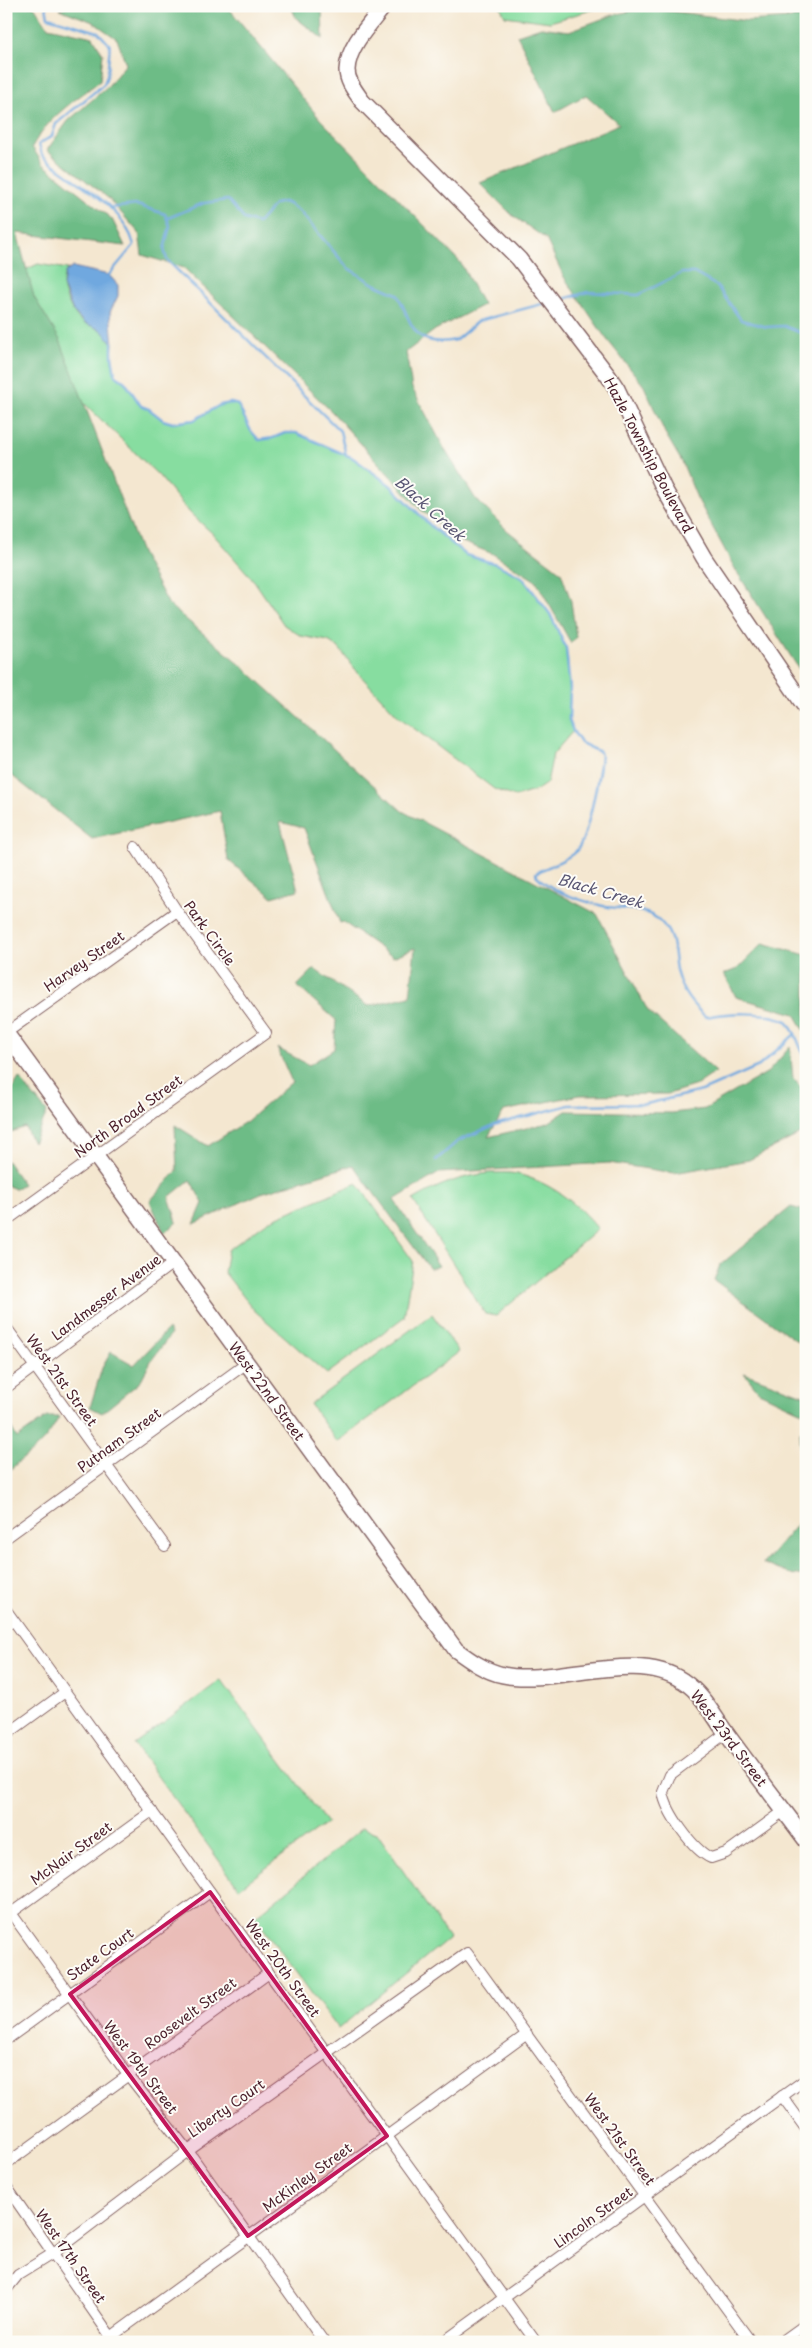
<svg xmlns="http://www.w3.org/2000/svg" width="812" height="2348" font-family="'Playpen Sans',sans-serif">
	<rect width="100%" height="100%" fill="#fdfcf7"/>
	<filter id="ink" filterUnits="userSpaceOnUse"><feTurbulence type="fractalNoise" baseFrequency=".02" numOctaves="2"/><feDisplacementMap in="SourceGraphic" scale="10" xChannelSelector="R" yChannelSelector="G"/><feConvolveMatrix kernelMatrix="1 2 1 2 8 2 1 2 1" color-interpolation-filters="sRGB"/></filter>
	<filter id="wash" filterUnits="userSpaceOnUse"><feTurbulence type="fractalNoise" baseFrequency=".0096" numOctaves="4" result="noise"/><feDisplacementMap in="SourceGraphic" scale="20" xChannelSelector="R" yChannelSelector="G"/><feGaussianBlur stdDeviation="1.12" result="paint"/><feColorMatrix in="noise" values="0 0 0 0 0 0 0 0 0 0 0 0 0 0 0 0 0 1.4 0 .05"/><feComposite in="paint" operator="in"/></filter>
	<g filter="url(#wash)">
		<rect width="100%" height="100%" fill="#f4e7d0"/>
		<g fill="#87dda0" stroke="#687e66">
			<path d="M500 6H605L550 22 505 16Z"/>
			<path d="M38 264 68 269C56 282 69 307 79 319 85 325 93 325 100 329 105 333 109 339 113 344L112 356 115 375 125 382 141 406 149 409 163 420 173 423 194 420 220 405 231 403 238 405 251 431 259 440 273 438 285 433H296L353 458 390 485 431 526 466 555 496 564 522 577 550 614 566 648 570 689 569 720 573 731 553 754 547 783 537 790 515 797 494 789 399 717 359 674 338 647 328 641 301 636 284 625 255 582 212 533 190 513 159 476 84 403 75 391 22 280 25 270Z"/>
			<path d="M489 1173C498 1173 508 1172 517 1174 550 1182 577 1203 598 1229L496 1316 485 1314 413 1200C440 1184 459 1177 489 1173Z"/>
			<path d="M357 1183 413 1261 404 1317 327 1374 254 1310 224 1272 228 1250 268 1221Z"/>
			<path d="M432 1314 459 1352 337 1442 310 1404Z"/>
			<path d="M221 1680 327 1823 239 1888 134 1744Z"/>
			<path d="M362 1828 377 1833 449 1938 338 2029 255 1917Z"/>
		</g>
		<g fill="#6dbc86" stroke="#5c6e58">
			<path d="M6 6H34L48 27 93 37 103 54 100 81C74 101 48 117 32 147L43 164 112 219 125 246 17 233 34 297 60 340 141 553 169 605 242 666 402 811 597 914 648 1011 716 1072 697 1085 668 1094 579 1095 504 1111 488 1137 548 1123 566 1111 672 1113 705 1109 768 1072 790 1047 793 1078 806 1093V1131L749 1160 674 1173 609 1163 439 1173 394 1200 439 1266 430 1269 353 1165 261 1193 194 1224 203 1203 190 1180 169 1197 177 1222 164 1233 150 1201 177 1171 175 1125 208 1146 247 1121 292 1082 277 1048 309 1065 334 1049 336 1020 297 986 314 969 368 1006 410 996 415 948 393 957 343 922 340 923 304 828 280 822 298 890 272 897 228 860 220 811 92 839 6 771Z"/>
			<path d="M70 6H227L320 119 460 262 483 305 435 330 406 352 412 388 445 450 475 498 508 531 561 572 571 601 576 637 571 643 536 581 493 554 460 541 421 510 333 413 184 268 142 255 139 233 108 198 47 150 68 121 108 86 126 64 117 39 93 22 59 9Z"/>
			<path d="M291 6H322L323 39 296 18Z"/>
			<path d="M645 8 748 21 806 17V680L735 569 697 498 682 462 665 433 644 386 605 337 564 277 546 239 512 215 480 183 619 124 586 95 555 112 517 35 541 27 569 31 613 15Z"/>
			<path d="M763 943 806 955V1033L795 1014 736 997 724 974 737 969Z"/>
			<path d="M19 1078 47 1112 33 1143 25 1127 6 1134V1100Z"/>
			<path d="M6 1160 23 1184 15 1189 6 1185Z"/>
			<path d="M791 1207 806 1211V1348L714 1280 720 1265Z"/>
			<path d="M168 1329 171 1334 151 1361 140 1382 102 1413 90 1407 102 1368 111 1352 134 1365Z"/>
			<path d="M744 1373 806 1396V1414L759 1392Z"/>
			<path d="M47 1417H59C53 1428 47 1438 38 1446 26 1458 18 1460 6 1475V1418L17 1438Z"/>
			<path d="M806 1427V1576L790 1574 763 1564 803 1517 800 1432Z"/>
		</g>
		<path fill="#70a8df" stroke="#5d6485" d="M73 267 109 275 118 285V296L110 312 113 344 101 330 84 323 73 311 63 286 65 272Z"/>
		<g fill="none" stroke-linecap="round" stroke-linejoin="round">
			<g stroke="#70a8df" stroke-width="2.5">
				<path d="M46 6 48 17 98 32 110 45 107 76 104 84 56 124 52 136 39 144 42 155C72 182 123 203 134 245L108 276"/>
				<path d="M110 208 137 205 165 214 170 226 164 249 167 260 336 427 340 431 346 455"/>
				<path d="M168 218 204 203 228 200 244 219 258 223 275 204 283 202 289 204 300 212 348 268 372 283 397 294C413 323 411 349 456 340L478 321 546 303"/>
				<path d="M557 301 588 292 638 295 682 273H694L717 286 741 320 767 327 784 326 806 335"/>
				<path d="M112 342V356L115 375 125 382 141 406 149 409 163 420 173 423 194 420 220 405 231 403 238 405 251 431 259 440 273 438 285 433H296L353 458 390 485 431 526 466 555 496 564 522 577 550 614 566 648 570 689 569 720 573 731 581 743 600 752 601 756C599 775 588 837 577 850 570 859 547 867 536 873L537 876C552 892 582 901 603 906 621 910 647 907 661 922 678 940 671 957 678 977 683 994 693 1006 706 1017 731 1012 763 1011 787 1021L795 1034 806 1061"/>
				<path d="M436 1160 458 1141 494 1125 569 1105 646 1104 702 1091 759 1066 795 1034"/>
			</g>
		</g>
	</g>
	<g filter="url(#ink)">
		<g fill="none" stroke-linecap="round" stroke-linejoin="round">
			<g stroke="#866565" stroke-width="12">
				<g id="street">
					<path d="M6 1033 177 911"/>
					<path d="M6 1221 266 1033 177 911 135 847"/>
					<path d="M6 1327 165 1546"/>
					<path d="M6 1388 173 1263"/>
					<path d="M6 1538 247 1363"/>
					<path d="M6 1610 536 2342"/>
					<path d="M726 1733 670 1775 663 1792C666 1812 693 1850 711 1858L726 1853 784 1811"/>
					<path d="M6 1735 65 1692"/>
					<path d="M6 1906 128 2075 188 2151 324 2342"/>
					<path d="M7 1916 152 1811"/>
					<path d="M6 2040 210 1892"/>
					<path d="M782 2096 806 2129"/>
					<path d="M6 2164 269 1973"/>
					<path d="M6 2186 114 2341"/>
					<path d="M6 2290 18 2275 52 2254 188 2151 467 1953 751 2342"/>
					<path d="M104 2342 527 2034"/>
					<path d="M443 2342 806 2079"/>
					<path d="M781 2342 806 2324"/>
				</g>
			</g>
			<g stroke="#866565" stroke-width="18">
				<g id="secondary">
					<path d="M384 6C370 24 348 46 347 70 347 82 356 92 362 101L519 259 609 377 617 389 664 489 704 558 806 708"/>
					<path d="M6 1033 456 1650C471 1661 485 1671 503 1675 556 1686 635 1648 683 1681 702 1693 713 1715 726 1733 752 1769 779 1804 806 1840"/>
				</g>
			</g>
			<use href="#street" stroke="#fff" stroke-width="10"/>
			<use href="#secondary" stroke="#fff" stroke-width="15"/>
		</g>
	</g>
	<path fill="#c2185b" fill-opacity="0.2" stroke="#c2185b" stroke-width="4" stroke-linejoin="round" d="M210 1892 387 2136 248 2236 70 1994Z"/>
	<g text-anchor="middle" dominant-baseline="central" stroke-width="4" stroke-linejoin="round" paint-order="stroke">
		<g font-size="14" fill="#4a1f2b" stroke="#fdfcf7">
			<text transform="translate(649 455) rotate(62)">Hazle Township Boulevard</text>
			<text transform="translate(210 933) rotate(54)">Park Circle</text>
			<text transform="translate(84 961) rotate(-35)">Harvey Street</text>
			<text transform="translate(128 1116) rotate(-36)">North Broad Street</text>
			<text transform="translate(106 1297) rotate(-37)">Landmesser Avenue</text>
			<text transform="translate(62 1380) rotate(54)">West 21st Street</text>
			<text transform="translate(267 1391) rotate(54)">West 22nd Street</text>
			<text transform="translate(119 1440) rotate(-36)">Putnam Street</text>
			<text transform="translate(729 1738) rotate(53)">West 23rd Street</text>
			<text transform="translate(71 1853) rotate(-36)">McNair Street</text>
			<text transform="translate(100 1954) rotate(-36)">State Court</text>
			<text transform="translate(283 1968) rotate(54)">West 20th Street</text>
			<text transform="translate(190 2013) rotate(-36)">Roosevelt Street</text>
			<text transform="translate(141 2067) rotate(53)">West 19th Street</text>
			<text transform="translate(226 2108) rotate(-35)">Liberty Court</text>
			<text transform="translate(620 2139) rotate(54)">West 21st Street</text>
			<text transform="translate(307 2177) rotate(-36)">McKinley Street</text>
			<text transform="translate(593 2217) rotate(-36)">Lincoln Street</text>
			<text transform="translate(71 2256) rotate(55)">West 17th Street</text>
		</g>
		<g font-size="15" font-style="italic" fill="#595673" stroke="#fdfcf7">
			<text transform="translate(431 508) rotate(42)">Black Creek</text>
			<text transform="translate(601 890) rotate(16)">Black Creek</text>
		</g>
	</g>
	<rect width="812" height="2348" fill="none" stroke="#fdfcf7" stroke-width="25"/>
</svg>
